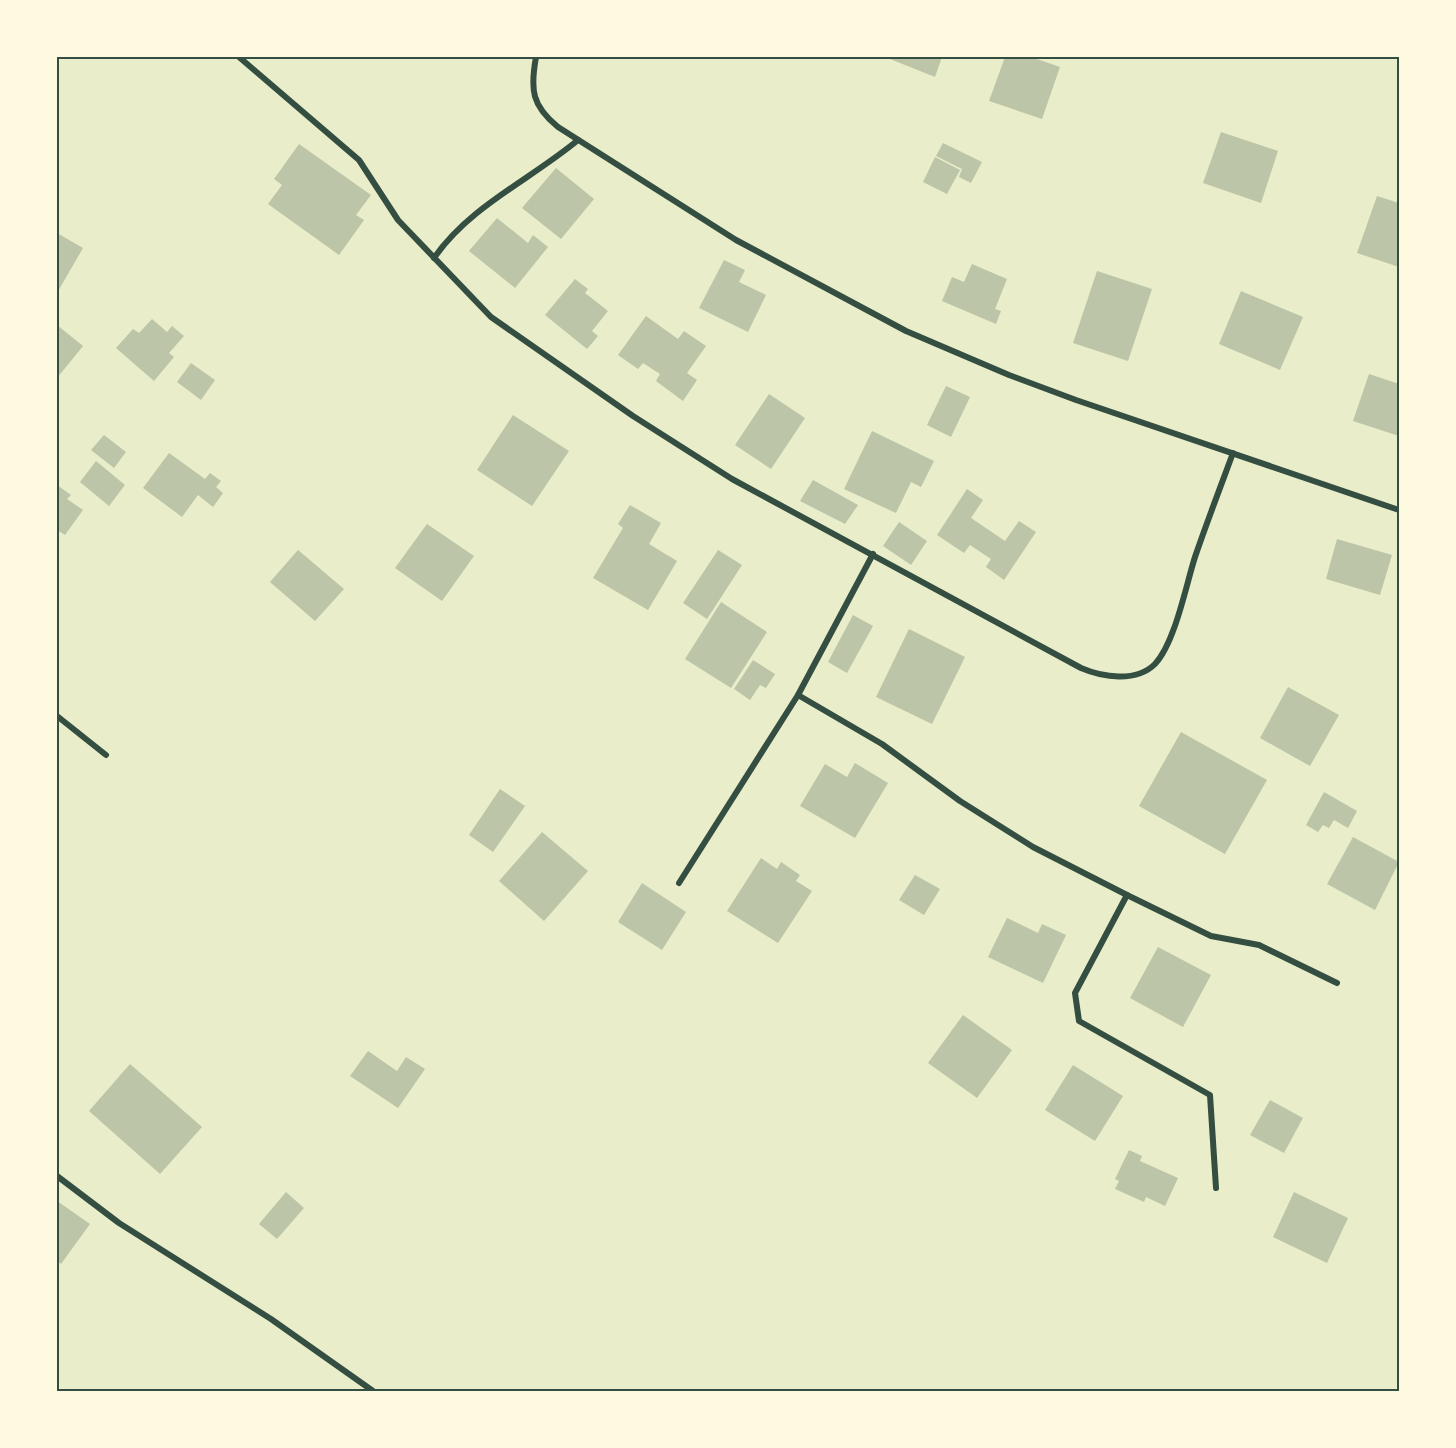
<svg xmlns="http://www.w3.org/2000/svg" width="1456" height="1448" font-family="'IBM Plex Sans',sans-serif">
	<rect width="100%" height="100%" fill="#e9edc9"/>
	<g fill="#bcc5a7">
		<path d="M885 57H942L935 77Z"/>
		<path d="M1005 57H1031L1060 67 1042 119 989 101Z"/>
		<path d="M1221 132 1278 151 1261 203 1203 183Z"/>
		<path d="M943 143 982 162 971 183 959 177 962 169 936 156Z"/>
		<path d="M299 144 371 195 356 215 364 220 339 255 268 204 282 185 274 179Z"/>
		<path d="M935 157 960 170 947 194 923 182Z"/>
		<path d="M556 168 594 199 561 239 522 208Z"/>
		<path d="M1377 196 1399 203V267L1357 253Z"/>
		<path d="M497 218 528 243 533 235 548 247 515 288 469 251Z"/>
		<path d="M57 233 83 248 57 293Z"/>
		<path d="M724 260 745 270 739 282 766 295 748 332 699 308Z"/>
		<path d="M972 264 1007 279 995 309 1001 311 996 324 942 301 952 277 964 282Z"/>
		<path d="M1097 271 1152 289 1128 361 1073 343Z"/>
		<path d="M575 279 588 289 585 293 608 311 592 331 598 336 587 349 545 315Z"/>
		<path d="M1241 291 1303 317 1280 370 1219 344Z"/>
		<path d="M646 316 678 339 684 331 706 346 687 373 697 380 683 401 656 381 660 374 643 363 638 369 618 355Z"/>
		<path d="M152 319 167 332 172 326 184 336 169 353 174 357 154 381 116 348 133 329 139 333Z"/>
		<path d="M57 325 83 346 57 378Z"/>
		<path d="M191 363 215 380 201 400 177 382Z"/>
		<path d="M1369 374 1399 384V436L1353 421Z"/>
		<path d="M946 386 970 397 951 437 927 425Z"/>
		<path d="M769 394 805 418 771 469 735 445Z"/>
		<path d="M513 415 569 451 532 506 477 470Z"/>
		<path d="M872 431 934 461 921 487 911 482 896 513 844 489Z"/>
		<path d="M104 435 126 452 114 468 91 450Z"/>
		<path d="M169 453 205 479 210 473 221 481 216 487 223 493 213 507 198 495 182 517 143 488Z"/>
		<path d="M96 461 125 485 109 506 80 482Z"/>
		<path d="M813 480 858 505 845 524 800 501Z"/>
		<path d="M57 485 71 495 67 499 83 510 65 535 57 530Z"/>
		<path d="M967 489 983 500 971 518 1005 541 1019 521 1036 532 1004 580 986 567 991 559 970 545 964 553 937 535Z"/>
		<path d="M630 505 661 523 649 544 677 561 648 610 593 578 623 528 618 524Z"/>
		<path d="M899 522 927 541 911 565 883 546Z"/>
		<path d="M427 524 474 556 442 601 395 568Z"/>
		<path d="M1337 539 1392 555 1380 595 1326 579Z"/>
		<path d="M298 550 344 589 315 621 270 582Z"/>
		<path d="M718 550 742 565 707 619 683 603Z"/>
		<path d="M721 602 767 632 731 688 685 659Z"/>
		<path d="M853 615 873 626 847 673 828 662Z"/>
		<path d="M909 629 965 657 932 724 876 697Z"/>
		<path d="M753 660 775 674 766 688 760 685 750 700 734 689Z"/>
		<path d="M1288 687 1339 715 1310 766 1260 738Z"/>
		<path d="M1181 732 1267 780 1225 854 1139 806Z"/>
		<path d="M855 763 888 783 855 838 800 806 825 764 847 777Z"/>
		<path d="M500 789 525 806 493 852 469 835Z"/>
		<path d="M1324 792 1357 811 1348 828 1334 820 1329 828 1323 825 1318 832 1306 825Z"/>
		<path d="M542 832 588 871 544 921 499 881Z"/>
		<path d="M1353 837 1399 862 1375 910 1327 884Z"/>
		<path d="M761 858 777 869 781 862 800 875 796 881 812 891 778 943 727 911Z"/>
		<path d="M915 875 940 889 924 915 899 900Z"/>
		<path d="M642 883 686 912 662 950 618 922Z"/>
		<path d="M1007 918 1038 933 1042 924 1066 935 1043 983 988 957Z"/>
		<path d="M1158 947 1211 975 1183 1027 1130 998Z"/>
		<path d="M963 1015 1012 1050 977 1098 928 1063Z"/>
		<path d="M368 1051 397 1071 406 1057 425 1069 398 1108 350 1076Z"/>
		<path d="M130 1064 202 1127 160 1174 89 1111Z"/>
		<path d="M1073 1065 1123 1096 1095 1141 1045 1110Z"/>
		<path d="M1270 1100 1303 1118 1284 1153 1250 1135Z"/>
		<path d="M1129 1150 1142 1156 1140 1161 1178 1178 1165 1206 1146 1197 1144 1202 1115 1189 1119 1181 1115 1179Z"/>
		<path d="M286 1192 304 1208 277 1239 259 1224Z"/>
		<path d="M1294 1192 1348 1218 1327 1263 1273 1237Z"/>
		<path d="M57 1201 90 1224 61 1264 57 1261Z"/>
	</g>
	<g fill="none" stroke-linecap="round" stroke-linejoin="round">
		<g stroke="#344e41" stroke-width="6">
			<path d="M239 57 359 160 398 220 491 317 633 416 732 479 1081 668C1102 677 1136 683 1155 664 1175 643 1186 585 1195 557 1207 522 1220 488 1233 453"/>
			<path d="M536 57C530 90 532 106 558 127L736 240 906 331 1009 375 1076 400 1399 510"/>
			<path d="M434 258C470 206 530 180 578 140"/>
			<path d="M798 695 882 744 960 801 1033 847 1127 895 1075 993 1079 1021 1210 1095 1216 1188"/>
			<path d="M57 716 106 755"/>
			<path d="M679 883 798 695 873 554"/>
			<path d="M1127 895 1211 936 1259 945 1337 983"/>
			<path d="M57 1176 119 1223 271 1319 373 1391"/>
		</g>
	</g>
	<rect width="1456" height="1448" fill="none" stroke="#fefae0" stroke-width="117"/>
	<rect x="58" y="58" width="1340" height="1332" fill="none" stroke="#344e41" stroke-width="2"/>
</svg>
